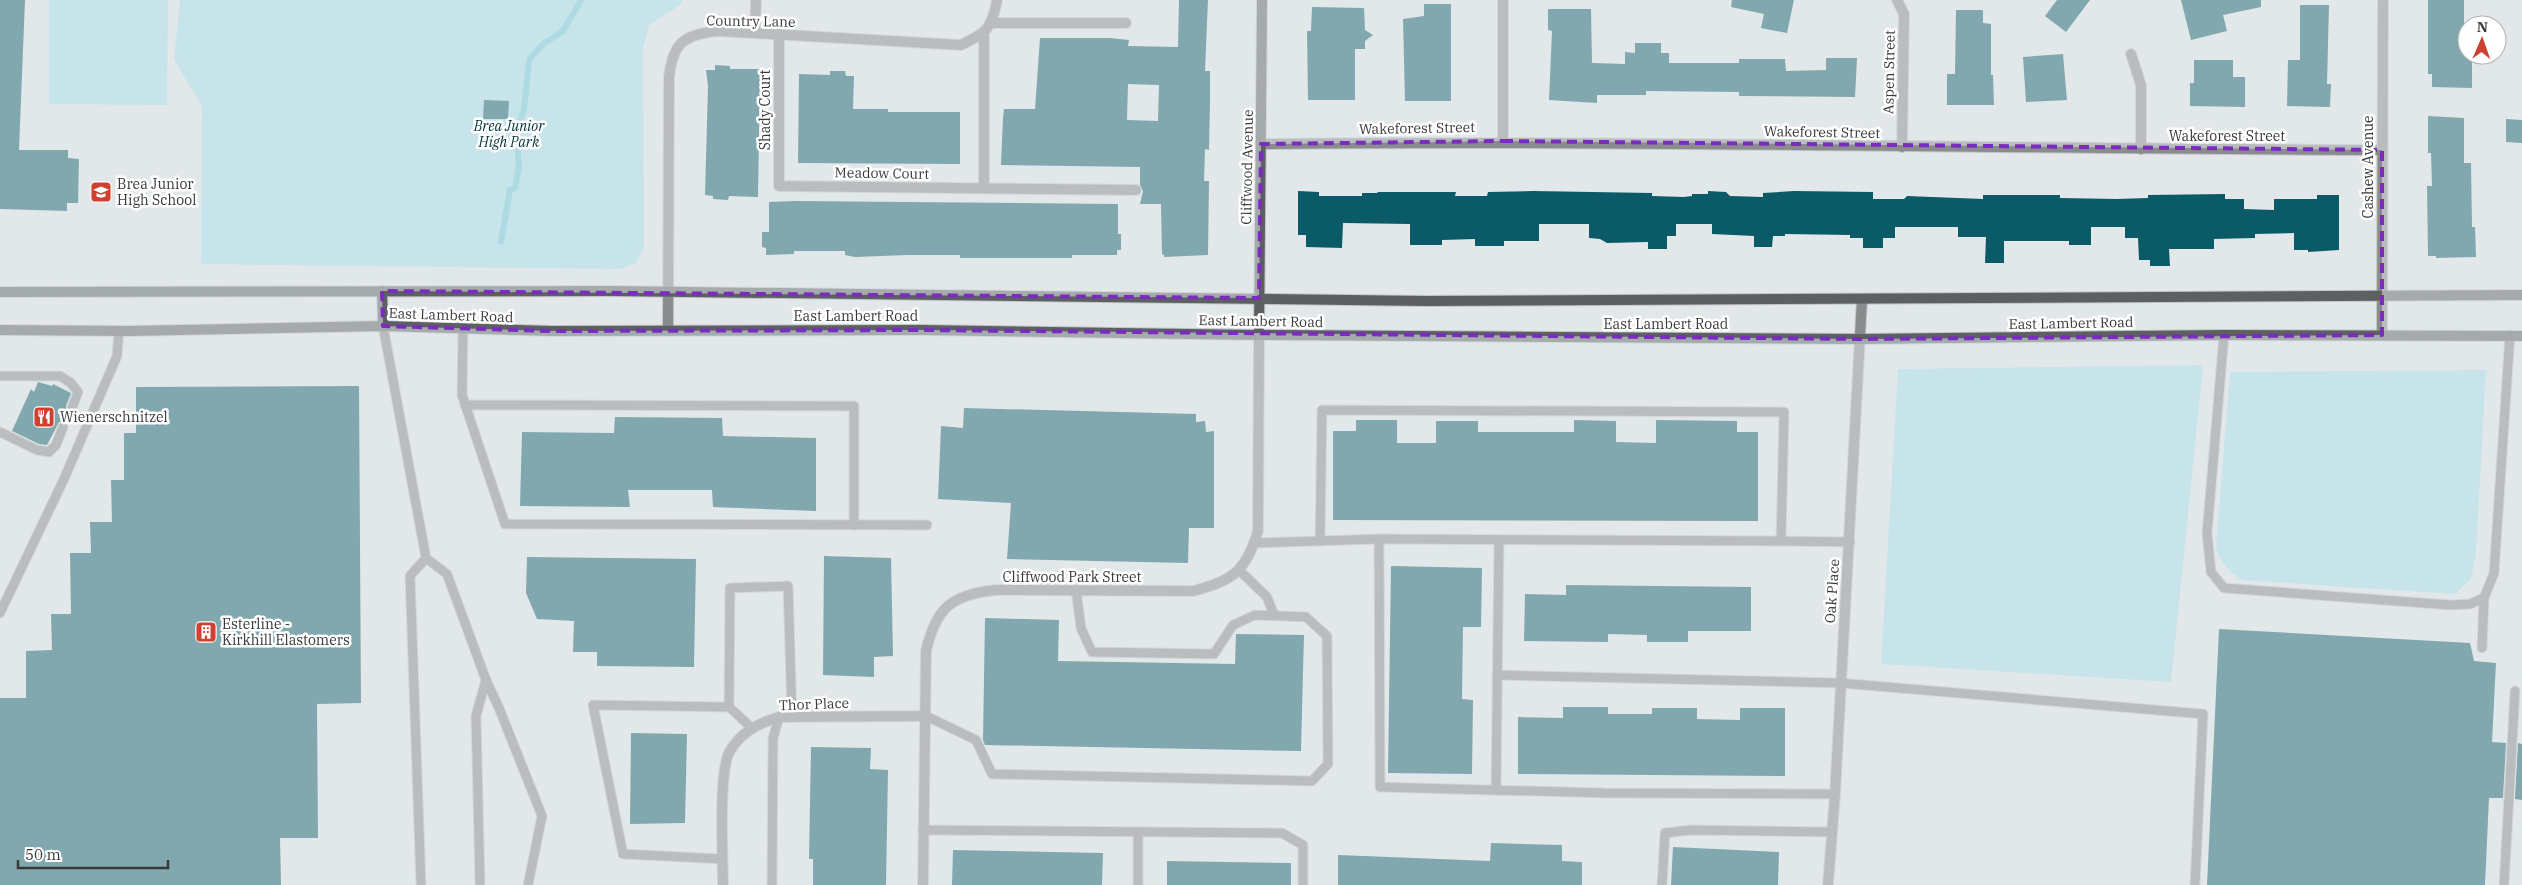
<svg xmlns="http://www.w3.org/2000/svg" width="2522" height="885" font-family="'IBM Plex Serif',serif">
	<rect width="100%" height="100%" fill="#e2e8ea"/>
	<g fill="#a7e0ea">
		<path d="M49 0H168L167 105 49 104Z"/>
		<path d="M180 0H682V4L649 25 643 49 644 247 636 263 621 269 201 264 202 106 174 60Z"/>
		<path d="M2203 365 2171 682 1881 664 1898 369Z"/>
		<path d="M2486 370 2476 553 2471 579 2455 594 2242 580C2229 572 2221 563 2216 548L2230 372Z"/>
	</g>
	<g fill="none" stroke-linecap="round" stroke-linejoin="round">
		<path stroke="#70cbdb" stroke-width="6" d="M501 242 510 190 515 188 519 166 516 131 524 110 529 60 542 45 563 31 581 0"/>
	</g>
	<g fill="#0a5b67" fill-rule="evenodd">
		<path d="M0 0H25L19 150H68V158L79 159 78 203H67V211L0 209Z"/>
		<path d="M1179 0H1208L1205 71H1210V102L1209 150 1205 149 1204 181H1209L1208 255 1164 257V255L1162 254 1161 204H1140L1143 191 1140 185V167L1001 165 1003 118 1004 109H1035L1040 38H1110L1129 40 1128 46 1178 47ZM1128 84 1159 85 1158 121 1127 120Z"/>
		<path d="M1732 0H1794L1787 33 1761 28 1764 14 1731 7Z"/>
		<path d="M2057 0H2090L2066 32 2045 16Z"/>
		<path d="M2181 0H2261V7L2223 15 2227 31 2191 40Z"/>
		<path d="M2428 0H2464V52L2472 55V88L2432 87V74H2428Z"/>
		<path d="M1424 4H1451V101H1405L1403 19 1424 16Z"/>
		<path d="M2300 5H2329L2327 84H2331L2330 107 2287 106 2288 60H2300Z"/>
		<path d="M1312 7 1364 8 1365 30 1373 35 1365 41V49H1355V100H1308L1307 31H1311Z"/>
		<path d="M1548 9H1591L1592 63 1625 64V52L1635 53V43H1661V53H1669V63H1739V59H1785L1786 71 1826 70V58H1857L1855 97 1739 96V92L1646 91V95H1597V103L1549 100 1552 31 1548 30Z"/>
		<path d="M1956 10H1983V23L1991 24V75H1993L1994 105H1947V74H1955Z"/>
		<path d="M2063 54 2067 100 2026 102 2023 57Z"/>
		<path d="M2194 60H2233V77H2245V107L2190 106V83H2194Z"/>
		<path d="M715 65 730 66V69H760L758 197 729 196 728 200 713 199V196L705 195 708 86 706 70H715Z"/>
		<path d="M830 71H845L846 76H854L853 109H888V112H960V164L798 163 799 74 830 75Z"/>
		<path d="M484 100 509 101 508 119H483Z"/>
		<path d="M2428 116 2464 118V163H2471L2472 227H2475L2476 257 2436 258V256H2428L2427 186H2432L2431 153H2428Z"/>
		<path d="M2506 119 2522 120V143L2506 142Z"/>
		<path d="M1298 191 1319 192V196H1362V193H1377L1378 192H1456L1455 196H1487L1488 192 1533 191 1652 193V196L1684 197 1692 196V194H1708V191L1726 192 1730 196 1763 197V193L1794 191 1873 192V199H1904L1907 196 1983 199V195H2060V198L2117 199 2148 198V195L2225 194V199H2244V209L2274 210V199H2317V195H2339V250L2308 252V250H2294V233L2255 234V238L2214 239V249H2169L2170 266H2150V260H2139L2138 238H2125V227H2091V245H2069V241H2004V263H1985L1986 237H1958V227H1895V238H1883V248H1863V238H1850V235L1785 234V236H1773L1772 247H1754V236L1712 234V224H1676V236H1667V249H1648V242L1607 243 1600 239 1589 238V224H1539V241H1504V246H1475V239L1442 240V245H1410V224L1343 223 1342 248 1306 247V235H1298Z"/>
		<path d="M795 201 1118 204V234H1121V250H1117V255H1072V258H960V255H908L855 257 845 255V251H794V254L766 255V248L762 247V232H769V202Z"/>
		<path d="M38 382 52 386 53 384 71 393 66 406 67 412 71 414 67 422H59L47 445 39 444 12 431 31 389 34 392Z"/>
		<path d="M359 386 361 703 317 704 318 838H280L281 885H0V698H26V651L52 650 51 614H71L70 553H91L90 522H112L111 480H124V433H136V387Z"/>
		<path d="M964 408 1196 414V422L1205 421 1206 432 1214 431V528H1189L1188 563 1007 559 1011 503 938 499 941 426 963 428Z"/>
		<path d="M615 417 722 418 723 436 816 438V511L713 507 712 490H628L630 507 520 506 522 432 614 433Z"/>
		<path d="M1356 420H1397V443H1436V421H1478V432H1574V420L1616 421V442L1656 443V420L1737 421V432H1758V521L1333 520V431H1356Z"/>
		<path d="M824 556 891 558 893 656 874 657V677L823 675Z"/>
		<path d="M527 557 696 559 694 667 597 666V652H573L574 621 537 619 526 593Z"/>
		<path d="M1391 566 1482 568 1481 627H1463L1462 699 1473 700 1472 774 1388 773Z"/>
		<path d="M1566 585 1751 587V631H1688V642H1647V635L1608 634V642L1524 641 1525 594 1566 595Z"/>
		<path d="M985 618 1059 620 1058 661 1235 664 1236 634 1304 635 1301 751 985 745 983 740Z"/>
		<path d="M2219 629 2470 643 2474 661 2496 663 2492 742 2506 743 2503 798H2489L2485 885H2207Z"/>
		<path d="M1563 707H1608V714H1652V708H1697V719L1740 720V708H1785V776L1518 774V717L1563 718Z"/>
		<path d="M631 733 687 734 685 823 630 824Z"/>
		<path d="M2518 743 2522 744V800L2515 799Z"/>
		<path d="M811 747 871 748 870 769 888 770 886 885H813V859H809Z"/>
		<path d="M1491 843 1562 845V861L1582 862V885H1338V855L1490 861Z"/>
		<path d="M1673 847 1779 852 1778 885H1671Z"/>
		<path d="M953 850 1103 853 1102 885H952Z"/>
		<path d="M1167 861 1291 863V885H1167Z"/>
	</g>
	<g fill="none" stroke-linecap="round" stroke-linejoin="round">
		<g stroke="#c0c5c7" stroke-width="11">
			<g id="lane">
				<path d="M383 326 426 558 447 574 486 680 476 716 480 885"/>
				<path d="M463 329 462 395 505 524 927 525"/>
				<path d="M2224 335 2207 533 2211 572 2224 588 2450 605 2470 604 2484 598 2494 573 2510 335"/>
				<path d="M0 376H60L71 383 78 392 72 408"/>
				<path d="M465 405 854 406V525"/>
				<path d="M0 432 37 450 49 452 56 445 63 427"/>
				<path d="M1379 539 1781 541"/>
				<path d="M1320 541 1322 410 1784 412 1781 541 1850 542"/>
				<path d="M1254 543 1379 539 1380 787 1605 793 1835 794"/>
				<path d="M1240 571 1267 597 1274 615"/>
				<path d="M0 613 64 479 117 356 119 331"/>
				<path d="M2482 648 2484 598"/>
				<path d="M1497 675 1840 683 2203 714 2195 885"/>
				<path d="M486 680 499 708 542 816 528 885"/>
				<path d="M926 716 976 740 992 774 1312 781 1328 764 1327 636 1306 617 1255 615 1233 625 1214 654 1092 652 1081 628 1076 590"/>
				<path d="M752 728 729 707 730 588 788 586 792 716"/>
				<path d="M1496 790 1499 540"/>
				<path d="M923 830 1282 833 1303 845V885"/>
				<path d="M1138 833V885"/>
				<path d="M723 859 623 854 593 705 729 707"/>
				<path d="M421 885 410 576 426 558"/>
				<path d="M772 885 773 738 779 717"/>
				<path d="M1662 885 1665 833 1690 830 1831 832"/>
				<path d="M2504 885 2515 691"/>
			</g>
		</g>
		<g stroke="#c0c5c7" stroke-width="12">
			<g id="street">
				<path d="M1897 0 1904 14 1902 147"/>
				<path d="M990 23H1126"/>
				<path d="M755 33 756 0"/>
				<path d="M779 34V186L1136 190"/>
				<path d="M2131 54 2141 85V149"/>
				<path d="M1503 141V0"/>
				<path d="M1261 144C1635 140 2008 149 2382 150"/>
				<path d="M984 188V34"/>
				<path d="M668 331 669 77C673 42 684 35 717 31L961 45C986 33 992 29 997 0"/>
				<path d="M2382 335 2383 0"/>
				<path d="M723 885C723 858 718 770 730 751 741 732 759 723 779 717L926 716"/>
				<path d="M923 885 926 651C936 608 951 595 995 590L1193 591C1233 581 1246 571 1258 531L1259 335"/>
				<path d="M1828 885 1835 794 1862 299"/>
			</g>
		</g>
		<g stroke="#c0c5c7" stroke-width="12">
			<g id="secondary">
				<path d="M382 291 383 326"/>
				<path d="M0 292 611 291 1426 301 2522 295"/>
				<path d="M0 330 129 331 383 326 552 331 922 330 1259 335 1861 339 2224 335 2522 336"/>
				<path d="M1259 335 1262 0"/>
			</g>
		</g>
		<use href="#lane" stroke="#898b8c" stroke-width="9"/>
		<use href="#street" stroke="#898b8c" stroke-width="10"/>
		<use href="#secondary" stroke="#5c6061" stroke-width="10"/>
	</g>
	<path d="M0 0H2522V885H0ZM1503 141 2382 150V335L1861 339 922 330 552 331 383 326 382 291 1259 298 1261 144Z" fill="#e2e8ea" fill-opacity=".55" fill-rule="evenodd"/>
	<path fill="none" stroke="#7b2cbf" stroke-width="4" stroke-dasharray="10 6" stroke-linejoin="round" d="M1503 141 2382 150V335L1861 339 922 330 552 331 383 326 382 291 1259 298 1261 144Z"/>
	<defs>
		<g id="school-square" transform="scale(1.125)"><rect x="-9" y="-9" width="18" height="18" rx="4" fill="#ce4130" stroke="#fff"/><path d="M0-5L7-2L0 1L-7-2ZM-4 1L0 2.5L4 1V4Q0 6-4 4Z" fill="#fff"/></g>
		<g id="restaurant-square" transform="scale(1.125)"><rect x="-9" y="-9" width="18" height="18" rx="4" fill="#ce4130" stroke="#fff"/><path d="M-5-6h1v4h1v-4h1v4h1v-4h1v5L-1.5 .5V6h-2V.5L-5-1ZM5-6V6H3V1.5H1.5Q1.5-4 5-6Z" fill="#fff"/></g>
		<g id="building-square" transform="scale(1.125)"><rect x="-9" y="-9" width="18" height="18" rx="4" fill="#ce4130" stroke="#fff"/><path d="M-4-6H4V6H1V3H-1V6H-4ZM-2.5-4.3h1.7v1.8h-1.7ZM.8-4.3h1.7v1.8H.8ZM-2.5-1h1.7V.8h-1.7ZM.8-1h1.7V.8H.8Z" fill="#fff"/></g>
	</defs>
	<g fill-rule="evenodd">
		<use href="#school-square" x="101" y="192"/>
		<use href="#restaurant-square" x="44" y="417"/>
		<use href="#building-square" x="206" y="632"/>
	</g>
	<g text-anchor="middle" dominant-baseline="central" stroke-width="5" stroke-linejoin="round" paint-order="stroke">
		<g font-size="14" fill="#383a3a" stroke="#fff">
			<text transform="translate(751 21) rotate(1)">Country Lane</text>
			<text transform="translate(1889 72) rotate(-89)">Aspen Street</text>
			<text transform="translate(765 110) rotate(-90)">Shady Court</text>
			<text transform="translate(1417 128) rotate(-1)">Wakeforest Street</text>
			<text transform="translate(1822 132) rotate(1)">Wakeforest Street</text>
			<text x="2227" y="136">Wakeforest Street</text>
			<text transform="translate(1247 167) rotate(-89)">Cliffwood Avenue</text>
			<text transform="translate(2368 167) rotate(-90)">Cashew Avenue</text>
			<text transform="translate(882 173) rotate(1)">Meadow Court</text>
			<text transform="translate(451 315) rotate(2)">East Lambert Road</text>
			<text x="856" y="316">East Lambert Road</text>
			<text transform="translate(1261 321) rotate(1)">East Lambert Road</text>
			<text transform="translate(2071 323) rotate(-1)">East Lambert Road</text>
			<text x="1666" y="324">East Lambert Road</text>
			<text x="1072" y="577">Cliffwood Park Street</text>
			<text transform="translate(1832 591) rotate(-86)">Oak Place</text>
			<text transform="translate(814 704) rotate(-2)">Thor Place</text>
		</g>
		<g font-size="14" font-style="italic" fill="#043239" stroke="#fff">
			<text x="509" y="126">Brea Junior<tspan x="509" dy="16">High Park</tspan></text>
		</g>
		<g font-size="14" fill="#383a3a" stroke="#fff" text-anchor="start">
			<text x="117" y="184">Brea Junior<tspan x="117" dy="16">High School</tspan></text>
			<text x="60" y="417">Wienerschnitzel</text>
			<text x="222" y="624">Esterline -<tspan x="222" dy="16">Kirkhill Elastomers</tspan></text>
		</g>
	</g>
	<g transform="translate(2482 40) rotate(2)"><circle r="24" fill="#ffffff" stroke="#afb0b0"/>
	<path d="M0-4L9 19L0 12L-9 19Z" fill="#ce4130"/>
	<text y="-8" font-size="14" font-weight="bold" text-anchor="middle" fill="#383a3a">N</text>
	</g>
	<path d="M18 860v8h150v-8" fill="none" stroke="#383a3a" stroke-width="2.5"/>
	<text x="25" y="860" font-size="15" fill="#383a3a" stroke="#ffffff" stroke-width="4" paint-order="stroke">50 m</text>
</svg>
